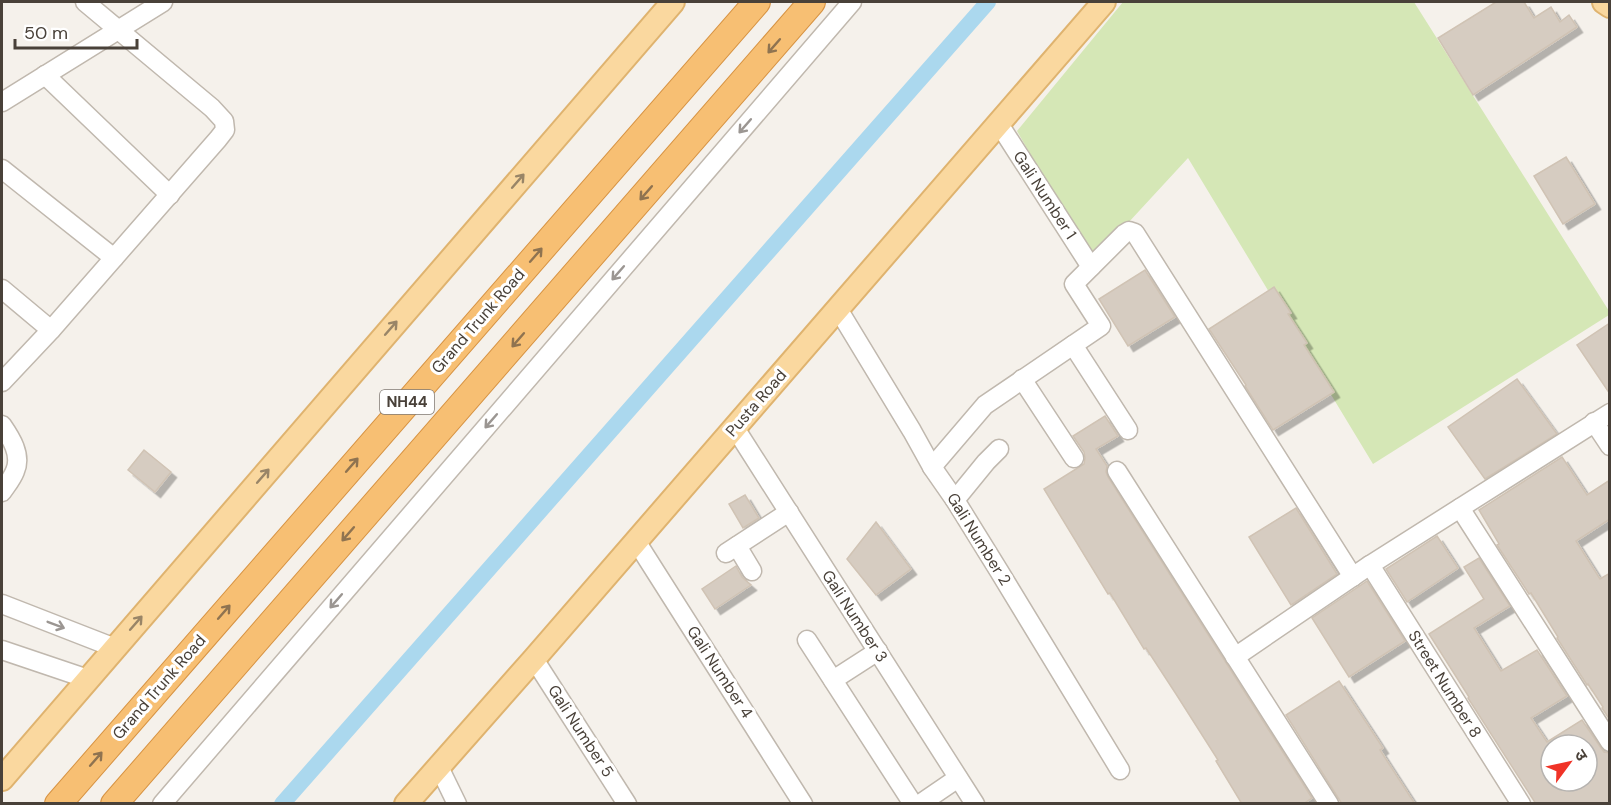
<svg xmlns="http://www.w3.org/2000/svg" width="1611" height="805" font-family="'DM Sans','Noto Sans Devanagari',sans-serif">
	<defs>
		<filter id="shadow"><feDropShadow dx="5.5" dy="5.5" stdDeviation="0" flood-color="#0004"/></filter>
	</defs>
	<rect width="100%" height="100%" fill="#f5f1eb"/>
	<path fill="#d5e7b6" d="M1123 2H1414L1609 311V315L1373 464 1188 158 1092 262 1017 131Z"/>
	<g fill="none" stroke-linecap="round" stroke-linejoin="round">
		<path stroke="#abd8ee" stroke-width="16" d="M282 804 988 2"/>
	</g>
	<g fill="#d6ccc1" stroke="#d0c3b4" stroke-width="1.5" fill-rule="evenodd" filter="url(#shadow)">
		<path d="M1496 2H1524L1534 18 1551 7 1560 22 1569 15 1577 27 1473 95 1438 38Z"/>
		<path d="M1566 157 1595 204 1563 224 1534 176Z"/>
		<path d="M1145 270 1175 317 1128 346 1099 299Z"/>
		<path d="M1274 287 1291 313 1288 314 1307 343 1304 345 1334 392 1273 430 1245 386 1246 385 1209 329Z"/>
		<path d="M1610 323V394L1577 345Z"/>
		<path d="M1517 379 1557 434 1485 479 1448 427Z"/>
		<path d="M1105 416 1118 436 1096 449 1107 466 1106 472 1108 477 1312 798 1303 804H1242L1216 761 1218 760 1176 694 1146 648 1144 649 1110 593 1108 594 1044 489 1084 464 1085 458 1084 452 1073 436Z"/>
		<path d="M144 450 171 472 155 492 128 470Z"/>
		<path d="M1562 457 1587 495 1610 480V519L1576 541 1600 579 1610 573V720L1602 708 1603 707 1588 684 1587 685 1557 638 1558 637 1531 593 1529 594 1497 545 1499 544 1498 542 1479 510Z"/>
		<path d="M745 495 759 518 743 528 729 504Z"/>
		<path d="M1296 508 1337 574 1291 605 1249 537Z"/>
		<path d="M876 522 911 569 876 595 847 559Z"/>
		<path d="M1437 536 1458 568 1407 602 1386 569Z"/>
		<path d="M1479 558 1510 606 1474 628 1501 671 1537 650 1567 696 1531 718 1547 742 1582 720 1601 748 1604 752 1610 753V804H1536L1468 698 1469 697 1429 634 1484 599 1464 567ZM1551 745H1587V781H1551Z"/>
		<path d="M736 566 742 577 751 585 715 609 702 589Z"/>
		<path d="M1367 581 1405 641 1349 677 1312 618Z"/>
		<path d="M1339 681 1383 748 1380 750 1415 804H1342L1286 715Z"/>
	</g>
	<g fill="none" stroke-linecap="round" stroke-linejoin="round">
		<g stroke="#c0b8ae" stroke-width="21">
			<g id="minor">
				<path d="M45 75 170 195"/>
				<path d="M2 102 163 2"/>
				<path d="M999 124 1091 267"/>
				<path d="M2 169 114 258"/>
				<path d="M2 289 51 330"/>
				<path d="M838 309 912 431 932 467 955 500 999 571 1120 770"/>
				<path d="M1073 345 1128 430"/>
				<path d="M1022 379 1074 458"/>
				<path d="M2 382 51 330 218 139 225 130 224 121 212 108 85 2"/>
				<path d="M1594 422 1610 446"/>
				<path d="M2 425C11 438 22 455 15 471 12 479 6 486 2 492"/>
				<path d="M735 428 975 804"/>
				<path d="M932 467 985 405 1101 326 1074 284 1124 234 1129 231 1135 233 1353 577"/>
				<path d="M1117 471 1329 804"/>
				<path d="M955 500 986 462 999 449"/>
				<path d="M1460 508 1610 742"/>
				<path d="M636 541 803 804"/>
				<path d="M737 546 752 571"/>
				<path d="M726 553 789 512"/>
				<path d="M1370 565 1521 804"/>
				<path d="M2 604 115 648"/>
				<path d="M807 640 913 804"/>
				<path d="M2 650 88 679"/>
				<path d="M1235 657 1370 565 1610 413"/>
				<path d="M534 659 627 804"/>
				<path d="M833 680 878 651"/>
				<path d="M438 765 457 804"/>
				<path d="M162 804 852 2"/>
				<path d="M920 804 958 778"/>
			</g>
		</g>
		<g stroke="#dfb36f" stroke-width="26">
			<g id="major">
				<path d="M1604 2 1610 6"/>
				<path d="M2 779 673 2"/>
				<path d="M406 804 534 659 1104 2"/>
			</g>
		</g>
		<g stroke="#d79343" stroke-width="28">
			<g id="highway">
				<path d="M58 804 757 2"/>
				<path d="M114 804 812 2"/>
			</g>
		</g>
		<use href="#minor" stroke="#fff" stroke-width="18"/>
		<use href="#major" stroke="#fad89f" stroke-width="22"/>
		<use href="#highway" stroke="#f7bf73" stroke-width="26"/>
	</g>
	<defs><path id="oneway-shaft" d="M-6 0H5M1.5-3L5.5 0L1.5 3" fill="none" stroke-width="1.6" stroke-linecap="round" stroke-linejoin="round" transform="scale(1.5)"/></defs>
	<g stroke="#8f7350">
		<use href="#oneway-shaft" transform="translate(774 46) rotate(131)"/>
		<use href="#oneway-shaft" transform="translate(646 193) rotate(131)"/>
		<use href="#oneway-shaft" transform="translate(536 255) rotate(-49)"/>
		<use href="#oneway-shaft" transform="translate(518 340) rotate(131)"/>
		<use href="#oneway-shaft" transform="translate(352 465) rotate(-49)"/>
		<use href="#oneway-shaft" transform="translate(348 534) rotate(131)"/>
		<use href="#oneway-shaft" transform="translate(224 612) rotate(-49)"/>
		<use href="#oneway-shaft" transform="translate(96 759) rotate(-49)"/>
	</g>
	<g stroke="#9b9692">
		<use href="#oneway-shaft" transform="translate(745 126) rotate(131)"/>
		<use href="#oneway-shaft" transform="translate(618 273) rotate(131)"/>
		<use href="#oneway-shaft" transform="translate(491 421) rotate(131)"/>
		<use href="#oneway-shaft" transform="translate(336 601) rotate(131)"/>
		<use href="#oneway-shaft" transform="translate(56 625) rotate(21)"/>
	</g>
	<g stroke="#998567">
		<use href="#oneway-shaft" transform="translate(518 181) rotate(-49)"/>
		<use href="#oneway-shaft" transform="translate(391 328) rotate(-49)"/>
		<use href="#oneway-shaft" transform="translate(263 476) rotate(-49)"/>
		<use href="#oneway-shaft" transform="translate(136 623) rotate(-49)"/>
	</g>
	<g text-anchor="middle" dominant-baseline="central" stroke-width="6" stroke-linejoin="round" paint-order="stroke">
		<rect fill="#fff" stroke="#807a74" stroke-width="1.5" x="380" y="390" width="54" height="24" rx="4.5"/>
		<g font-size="15" font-weight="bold" fill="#494139">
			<text x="407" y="402">NH44</text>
		</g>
		<g font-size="16" fill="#494139" stroke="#fff">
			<text transform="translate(1045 195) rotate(57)">Gali Number 1</text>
			<text transform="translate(478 321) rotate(-49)">Grand Trunk Road</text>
			<text transform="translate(756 403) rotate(-49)">Pusta Road</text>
			<text transform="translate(979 539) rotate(58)">Gali Number 2</text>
			<text transform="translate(855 616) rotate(57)">Gali Number 3</text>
			<text transform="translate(720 672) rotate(57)">Gali Number 4</text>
			<text transform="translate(1445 684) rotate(58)">Street Number 8</text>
			<text transform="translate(159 687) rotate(-49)">Grand Trunk Road</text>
			<text transform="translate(581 731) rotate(57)">Gali Number 5</text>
		</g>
	</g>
	<rect width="1611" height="805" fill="none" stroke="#494139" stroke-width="6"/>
	<g transform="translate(1569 763) rotate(57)"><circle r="28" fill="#ffffff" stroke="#b6b3b0" stroke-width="1.5"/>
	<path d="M0-4.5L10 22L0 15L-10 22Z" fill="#f03327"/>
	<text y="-9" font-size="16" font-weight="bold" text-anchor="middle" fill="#494139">उ</text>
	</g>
	<path d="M15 39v9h122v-9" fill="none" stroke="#494139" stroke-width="3"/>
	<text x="24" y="39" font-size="18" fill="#494139" stroke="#ffffff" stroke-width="4.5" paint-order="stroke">50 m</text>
</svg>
